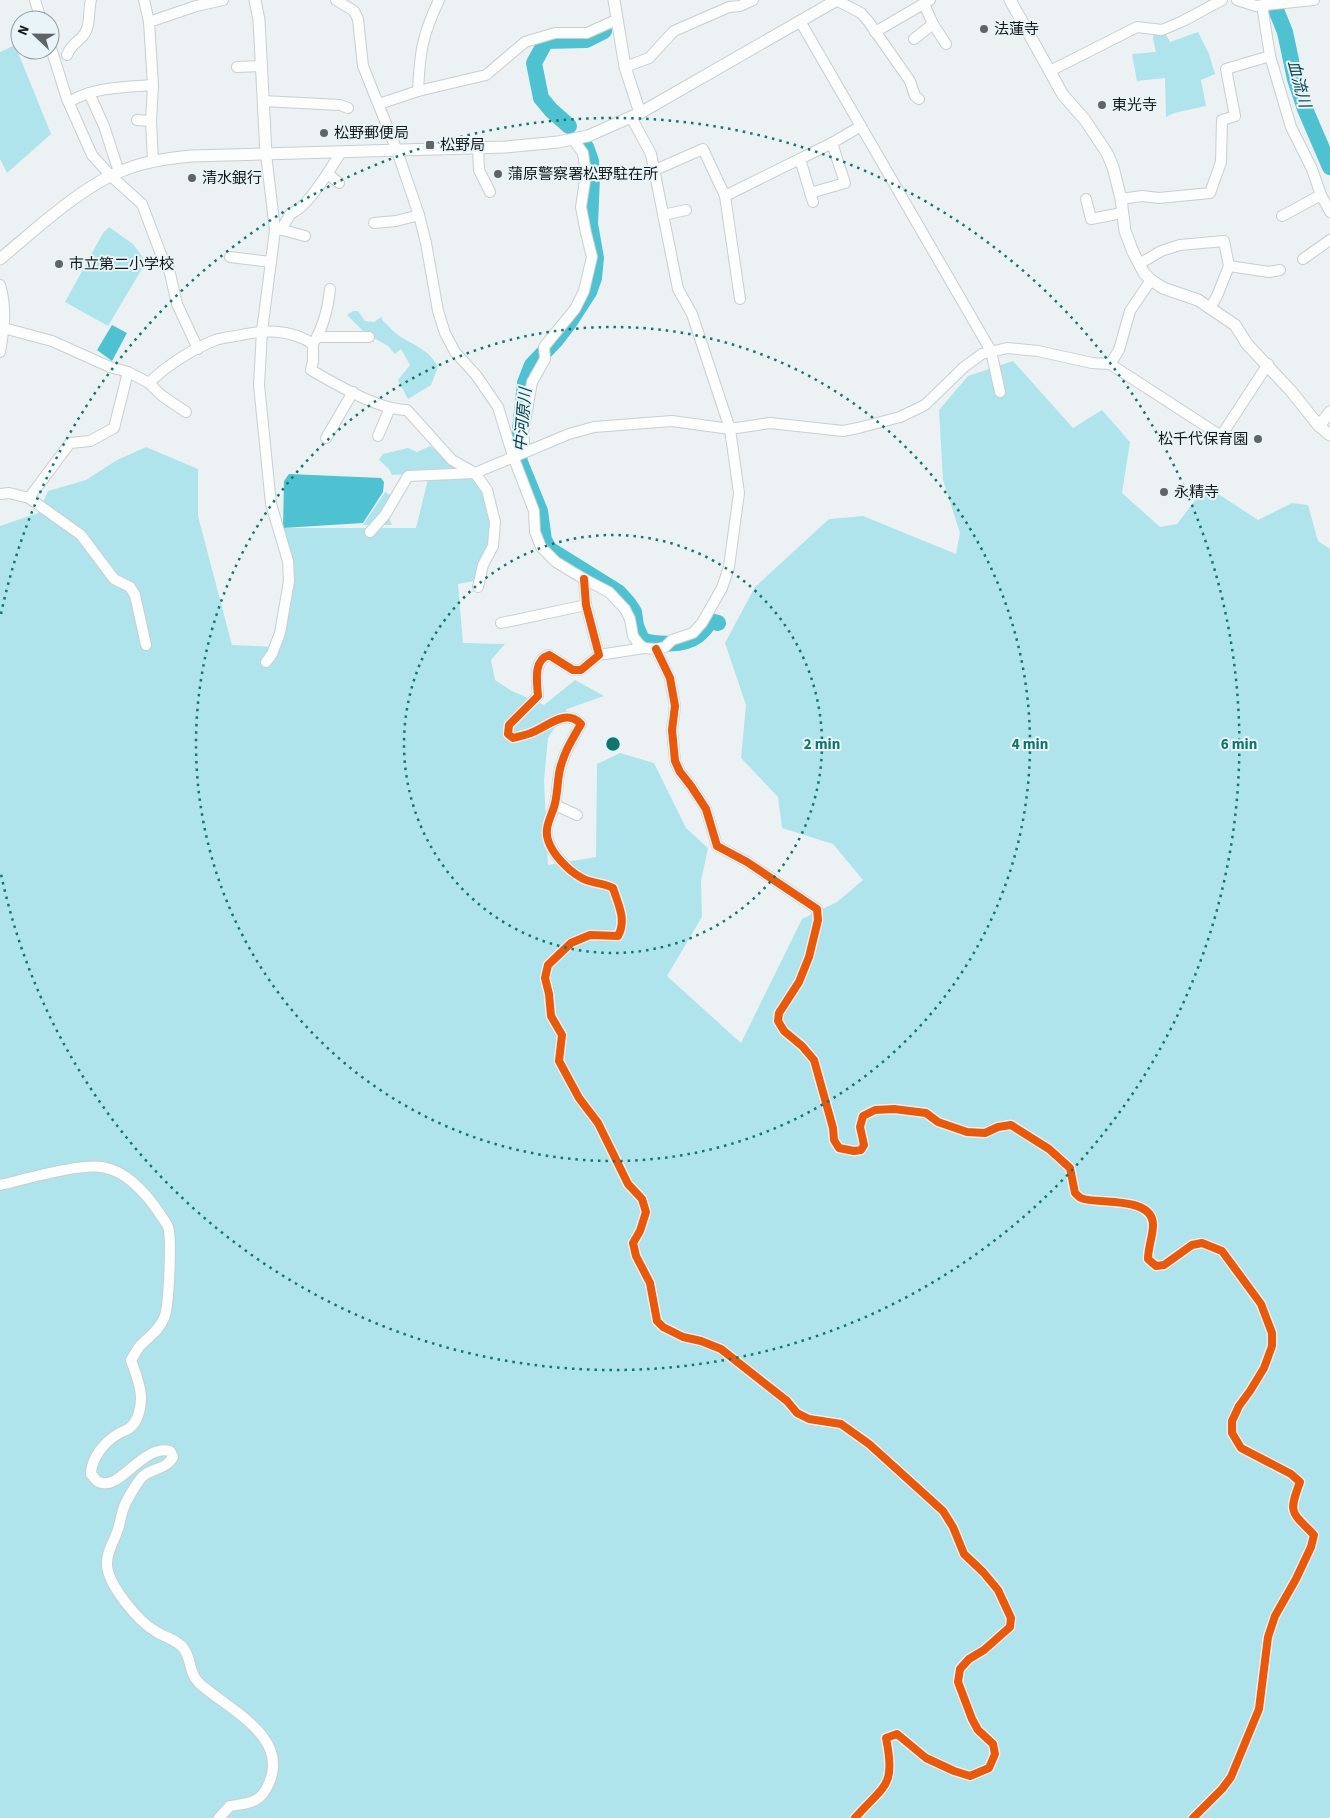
<svg xmlns="http://www.w3.org/2000/svg" width="1330" height="1818" font-family="'Source Sans 3','Noto Sans JP',sans-serif">
	<rect width="100%" height="100%" fill="#ecf2f4"/>
	<g fill="#b0e4ed">
		<path d="M1154 32 1165 33 1170 42 1198 32 1209 54 1215 74 1201 80 1206 106 1174 113 1166 117 1165 78 1137 81 1132 54 1156 52 1153 39Z"/>
		<path d="M15 45 51 134 7 173 0 159V52Z"/>
		<path d="M109 227 133 244 146 262 108 326 65 302 103 233Z"/>
		<path d="M353 311H358L365 321 374 322 381 317 383 321C389 326 394 333 401 337 416 346 430 351 438 367L431 385 408 399 398 380 410 365 401 349 395 354 388 346 364 332 347 315Z"/>
		<path d="M1013 361 1073 428 1102 410 1130 442 1122 493 1160 527 1177 524 1206 486 1258 520 1292 503 1308 505 1318 541 1330 549V1818H0V526L38 513 48 491 86 480 117 460 146 447 198 469V516L232 645 279 647 289 576 283 528H416L428 479 472 473 491 505 494 535 479 580 458 584 463 643 505 644 491 660 495 680 512 691 544 705 575 680 604 696 567 709 548 738 544 780 548 865 596 857 597 764 620 753 654 763 686 828 708 848 701 881 702 917 667 976 741 1043 802 919 837 902 863 880 833 844 782 828 778 797 741 758 746 705 725 643 755 587 829 519 863 516 956 554 960 533 943 480 939 410 968 376Z"/>
		<path d="M430 446 463 471 392 475 389 469 379 460 383 454 408 448 417 452Z"/>
		<path d="M385 492 395 497 389 518 392 525H363Z"/>
	</g>
	<g fill="#4fc2d1">
		<path d="M112 325 127 333 112 361 97 350Z"/>
		<path d="M289 474 381 478 384 482 383 492 363 523 283 528 284 481Z"/>
	</g>
	<g fill="none" stroke-linecap="round" stroke-linejoin="round">
		<g stroke="#4fc2d1" stroke-width="16">
			<path d="M1272 0 1285 32 1295 79 1305 109 1330 167"/>
			<path d="M569 126 551 110 541 98 534 63 546 41 586 40 604 31"/>
			<path d="M586 147 591 161 592 177 590 224 596 258 594 278 589 292 569 323 556 340 532 365 525 383 518 449 520 462 540 511 544 540 549 549 618 592 628 603 634 612 636 626 642 640C656 645 684 646 697 636 703 632 707 626 710 621L718 623"/>
		</g>
		<g stroke="#c9cecf" stroke-width="12">
			<g id="minor">
				<path d="M35 0 41 20"/>
				<path d="M144 0 149 22"/>
				<path d="M336 0 354 11 358 19 363 66 397 151 419 215 426 243 438 311 445 333 455 352 476 375 498 407 513 456 534 511 535 532 541 547 556 562 584 579 609 592 625 609 630 619 633 636 638 643 644 648 656 649 665 647 672 640 693 633 702 623 722 588 729 567 739 493 730 429 692 314 678 289 651 154 631 117"/>
				<path d="M836 0 861 13 868 21 910 81 915 96 919 99"/>
				<path d="M1237 0 1256 6 1314 0"/>
				<path d="M924 4 933 24 946 44"/>
				<path d="M1262 5 1270 56 1291 127 1312 169 1321 195 1330 212"/>
				<path d="M800 21 991 351 1000 392"/>
				<path d="M875 32 930 0"/>
				<path d="M914 39 933 24"/>
				<path d="M50 45 67 99 92 155 111 176 142 204 162 257 169 269 177 304 198 349"/>
				<path d="M67 55C73 41 79 43 85 33 91 23 88 11 91 0"/>
				<path d="M237 67 262 66"/>
				<path d="M625 67 649 58 674 31 729 7 740 6 753 0"/>
				<path d="M1050 71 1137 27 1162 30 1183 21 1222 0"/>
				<path d="M418 91C420 51 422 36 439 0"/>
				<path d="M89 93 104 126 119 172"/>
				<path d="M263 101 340 105 348 108"/>
				<path d="M69 102C94 87 124 87 153 85"/>
				<path d="M379 104 418 91 486 75 525 42 555 33H587L616 20"/>
				<path d="M137 120 151 121"/>
				<path d="M478 148 479 170 490 192"/>
				<path d="M266 154 275 230 262 331 259 385 271 504 288 561 289 581 280 633 272 654 266 662"/>
				<path d="M800 159 813 202"/>
				<path d="M153 161 151 121 153 85 149 22 196 6 223 0"/>
				<path d="M655 170 703 149 725 196 740 299"/>
				<path d="M328 174 339 183"/>
				<path d="M810 193 845 183 832 143"/>
				<path d="M725 196 832 143 861 126"/>
				<path d="M1086 199 1091 219 1122 213"/>
				<path d="M1121 199 1142 196 1159 198 1210 193 1221 162 1222 120 1235 116 1226 69 1270 56"/>
				<path d="M663 215 686 210"/>
				<path d="M1282 216 1321 195"/>
				<path d="M374 223 396 221 419 215"/>
				<path d="M275 228 305 236"/>
				<path d="M281 230 291 213C306 210 333 165 341 152"/>
				<path d="M230 257 271 262"/>
				<path d="M1303 259 1330 240"/>
				<path d="M1139 264 1161 251 1180 245 1224 241 1229 266 1217 296 1210 308"/>
				<path d="M1229 266 1269 272 1280 270"/>
				<path d="M0 285C7 308 4 330 0 352"/>
				<path d="M0 327 52 341 110 367 128 372 149 383C166 366 191 350 213 341 220 338 228 337 236 336 263 330 289 328 313 344V361L311 370C337 385 377 409 407 410L452 460 475 473 569 434 594 427 672 421 730 429 770 423 843 431 858 428 900 417 925 405 964 367 982 354 1007 348 1038 351 1092 363 1110 364 1119 350 1130 311 1151 280"/>
				<path d="M317 337H369"/>
				<path d="M313 344C323 328 328 308 330 289"/>
				<path d="M1110 364 1221 436 1268 364"/>
				<path d="M149 383 161 395 186 412"/>
				<path d="M378 436 390 408"/>
				<path d="M326 438 353 392"/>
				<path d="M525 452 523 433 532 382 545 359 544 347 575 309 584 291 592 257 586 233 581 207 586 174 583 153 573 139"/>
				<path d="M0 494 9 493 29 498 81 535 114 579 130 587 135 595 146 645"/>
				<path d="M29 498 70 443 90 441 114 428 128 372"/>
				<path d="M370 532 385 515 408 476 475 473 487 490 495 522 493 546 483 565 478 587"/>
				<path d="M584 579 586 605 599 655 581 670H573L549 655C533 660 537 682 538 696L509 725 508 734 513 738C520 736 527 735 533 732 548 726 566 708 581 724 573 738 564 752 560 769 557 781 558 795 554 807 551 817 544 828 548 840 552 854 568 870 580 877 590 884 603 882 613 888 618 904 627 920 618 936L590 935 571 943 548 965 545 978 549 994 551 1016 562 1035 559 1061 579 1098 598 1123 628 1184 642 1199 646 1212 640 1231 633 1243 636 1256 650 1283 657 1321 663 1327 683 1337 701 1341 721 1349 787 1401 797 1413 809 1419 841 1424 869 1444 943 1511 953 1527 964 1554 983 1572 998 1590 1011 1618 1010 1627 984 1650 969 1659 960 1669 958 1682 972 1719 978 1730 993 1744 995 1754 989 1768 970 1776 954 1771 926 1758 897 1734 886 1738C896 1787 885 1784 855 1818"/>
				<path d="M501 623 586 605"/>
				<path d="M656 649 670 678 675 706 672 730 675 761 680 772 691 786 706 809 717 846 747 862 817 909 818 920 809 957 799 982 779 1013 778 1021 784 1031 802 1046 814 1060 833 1128 834 1140 839 1148 854 1151 861 1150 864 1145 860 1127 863 1116 875 1110 894 1109 926 1113 938 1122 967 1132 985 1133 998 1127 1011 1125 1049 1149 1070 1168 1075 1193C1077 1195 1079 1197 1081 1198 1096 1205 1153 1195 1153 1225 1153 1236 1148 1247 1148 1259L1156 1266 1164 1265 1192 1245 1202 1243 1222 1251 1261 1304 1272 1333V1346L1264 1368 1250 1391 1239 1406 1232 1421V1433L1241 1448 1291 1474 1300 1482C1288 1514 1291 1511 1314 1535L1311 1547 1296 1579 1275 1616 1268 1637 1259 1709 1231 1777 1222 1789 1193 1818"/>
				<path d="M599 655 644 648"/>
				<path d="M555 805 577 815"/>
				<path d="M0 1185C26 1179 77 1164 102 1167 128 1171 149 1197 162 1217 164 1220 167 1224 168 1227 172 1237 169 1309 164 1318 159 1331 148 1337 139 1347 136 1351 134 1356 131 1360 135 1372 141 1385 141 1398 141 1408 138 1423 128 1429 125 1431 121 1432 118 1434 104 1442 91 1459 91 1474 94 1477 96 1481 99 1482 120 1492 142 1444 170 1451L173 1457C166 1470 151 1468 142 1477 136 1484 125 1502 123 1510 121 1516 120 1523 118 1529 115 1540 106 1552 107 1565 108 1585 138 1621 155 1631 164 1637 178 1640 184 1649 192 1660 188 1672 199 1683 226 1708 290 1736 269 1783 261 1803 250 1803 230 1806L219 1818"/>
			</g>
		</g>
		<g stroke="#c9cecf" stroke-width="13">
			<g id="tertiary">
				<path d="M255 0 259 20 266 154"/>
				<path d="M614 0 625 67 640 113"/>
				<path d="M1010 0 1063 95 1085 120 1107 153 1113 167 1121 199 1125 231 1133 252 1144 273 1151 280 1163 288 1198 300 1235 325 1247 344 1291 391 1319 426"/>
				<path d="M0 259C35 230 83 185 124 170 146 161 168 158 192 156L506 147 558 142 588 136 640 113 837 0"/>
				<path d="M1330 412 1319 426 1330 435"/>
			</g>
		</g>
		<use href="#minor" stroke="#fcfdfd" stroke-width="10"/>
		<use href="#tertiary" stroke="#fcfdfd" stroke-width="11"/>
		<g stroke="#e8f4f7" stroke-width="11">
			<g id="cycleway">
				<path d="M584 579 586 605 599 655 581 670H573L549 655C533 660 537 682 538 696L509 725 508 734 513 738C520 736 527 735 533 732 548 726 566 708 581 724 573 738 564 752 560 769 557 781 558 795 554 807 551 817 544 828 548 840 552 854 568 870 580 877 590 884 603 882 613 888 618 904 627 920 618 936L590 935 571 943 548 965 545 978 549 994 551 1016 562 1035 559 1061 579 1098 598 1123 628 1184 642 1199 646 1212 640 1231 633 1243 636 1256 650 1283 657 1321 663 1327 683 1337 701 1341 721 1349 787 1401 797 1413 809 1419 841 1424 869 1444 943 1511 953 1527 964 1554 983 1572 998 1590 1011 1618 1010 1627 984 1650 969 1659 960 1669 958 1682 972 1719 978 1730 993 1744 995 1754 989 1768 970 1776 954 1771 926 1758 897 1734 886 1738C896 1787 885 1784 855 1818"/>
				<path d="M656 649 670 678 675 706 672 730 675 761 680 772 691 786 706 809 717 846 747 862 817 909 818 920 809 957 799 982 779 1013 778 1021 784 1031 802 1046 814 1060 833 1128 834 1140 839 1148 854 1151 861 1150 864 1145 860 1127 863 1116 875 1110 894 1109 926 1113 938 1122 967 1132 985 1133 998 1127 1011 1125 1049 1149 1070 1168 1075 1193C1077 1195 1079 1197 1081 1198 1096 1205 1153 1195 1153 1225 1153 1236 1148 1247 1148 1259L1156 1266 1164 1265 1192 1245 1202 1243 1222 1251 1261 1304 1272 1333V1346L1264 1368 1250 1391 1239 1406 1232 1421V1433L1241 1448 1291 1474 1300 1482C1288 1514 1291 1511 1314 1535L1311 1547 1296 1579 1275 1616 1268 1637 1259 1709 1231 1777 1222 1789 1193 1818"/>
			</g>
		</g>
		<use href="#cycleway" stroke="#e8590c" stroke-width="8"/>
	</g>
	<g fill="none" stroke="#0f766e" stroke-width="2.5" stroke-dasharray="2.5 5">
		<circle cx="613" cy="744" r="209"/>
		<circle cx="613" cy="744" r="417"/>
		<path d="M1 614A626 626 0 1 1 1 874"/>
	</g>
	<g fill="#606466" stroke="#e8f4f7" stroke-width="2">
		<circle cx="984" cy="29" r="5"/>
		<circle cx="1102" cy="105" r="5"/>
		<circle cx="324" cy="133" r="5"/>
		<rect x="425" y="140" width="10" height="10" rx="2.5"/>
		<circle cx="498" cy="174" r="5"/>
		<circle cx="192" cy="178" r="5"/>
		<circle cx="59" cy="264" r="5"/>
		<circle cx="1258" cy="439" r="5"/>
		<circle cx="1164" cy="492" r="5"/>
	</g>
	<g text-anchor="middle" dominant-baseline="central" stroke-width="4" stroke-linejoin="round" paint-order="stroke">
		<g font-size="15" fill="#141819" stroke="#e8f4f7" text-anchor="start">
			<text x="994" y="29">法蓮寺</text>
			<text x="1112" y="105">東光寺</text>
			<text x="334" y="133">松野郵便局</text>
			<text x="440" y="145">松野局</text>
			<text x="508" y="174">蒲原警察署松野駐在所</text>
			<text x="202" y="178">清水銀行</text>
			<text x="69" y="264">市立第二小学校</text>
			<text x="1248" y="439" text-anchor="end">松千代保育園</text>
			<text x="1174" y="492">永精寺</text>
		</g>
		<g font-size="16" font-style="italic" fill="#003f48" stroke="#e8f4f7">
			<text transform="translate(1299 84) rotate(75)">血流川</text>
			<text transform="translate(523 420) rotate(-85)">中河原川</text>
		</g>
	</g>
	<circle cx="613" cy="744" r="8" fill="#0f766e" stroke="#e8f4f7" stroke-width="2.5"/>
	<g font-size="15" text-anchor="middle" font-weight="bold" fill="#0f766e" stroke="#e8f4f7" stroke-width="4" stroke-linejoin="round" paint-order="stroke">
		<text x="822" y="749">2 min</text>
		<text x="1030" y="749">4 min</text>
		<text x="1239" y="749">6 min</text>
	</g>
	<g transform="translate(35 35) rotate(292)"><circle r="24" fill="#e8f4f7" stroke="#939c9e"/>
	<path d="M0-4L9 19L0 12L-9 19Z" fill="#606466"/>
	<text y="-8" font-size="14" font-weight="bold" text-anchor="middle" fill="#141819">N</text>
	</g>
</svg>
